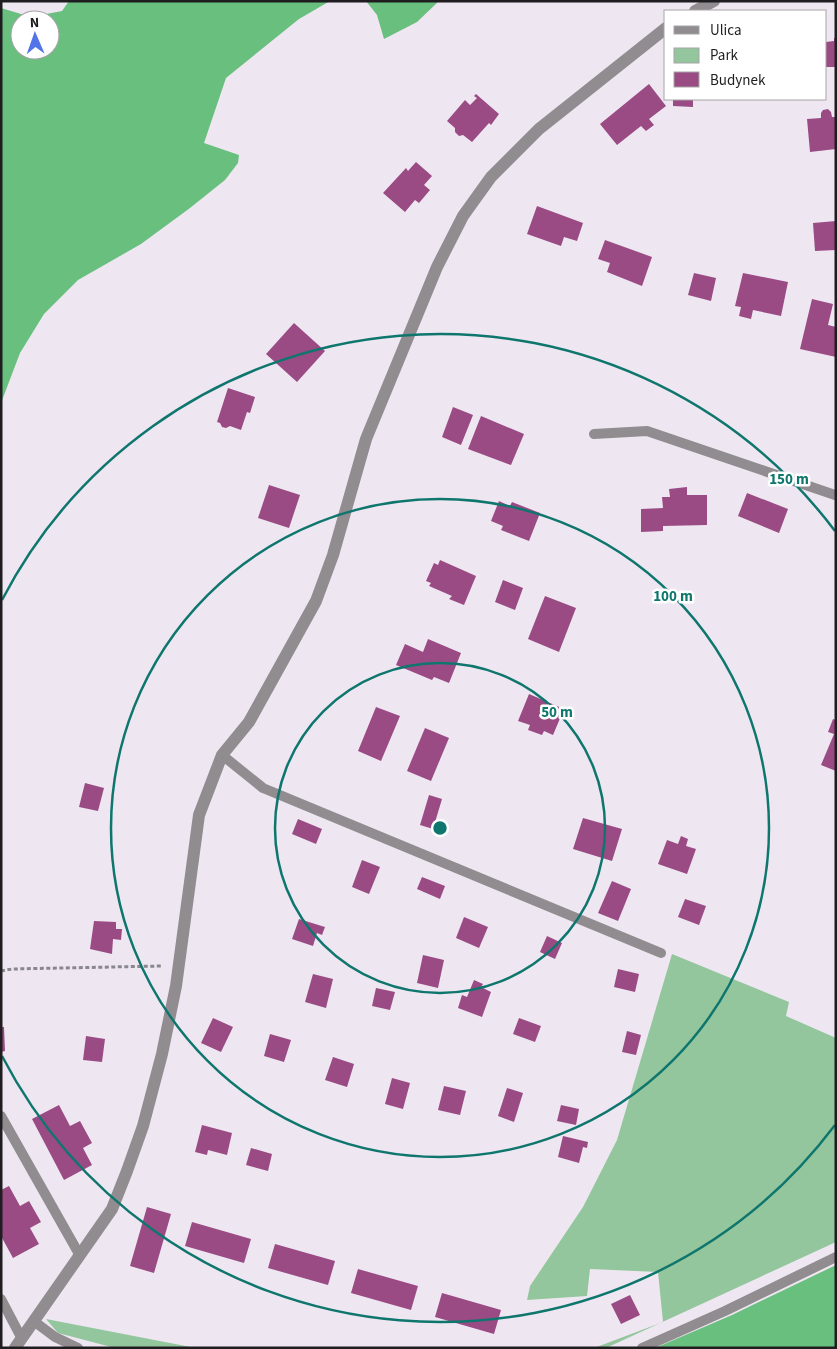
<svg xmlns="http://www.w3.org/2000/svg" width="837" height="1349" font-family="'Source Sans 3',sans-serif">
	<rect width="100%" height="100%" fill="#eee7f2"/>
	<g fill="#94c69e">
		<path d="M672 954 789 1002 786 1016 836 1038V1242L606 1348H594L663 1322 658 1272 590 1269 587 1296 527 1300 530 1286 583 1207 617 1140Z"/>
		<path d="M46 1319 196 1348H115L58 1333Z"/>
	</g>
	<g fill="#69bf7e" fill-rule="evenodd">
		<path d="M69 1H330L299 19 226 78 204 143 239 155 238 163 225 180 190 208 141 244 78 280 44 314 20 353 1 403V8L31 17 62 11ZM20 20H50V50H20Z"/>
		<path d="M366 1H439L417 22 384 39 377 15Z"/>
		<path d="M836 1265V1348H655L732 1315Z"/>
	</g>
	<g fill="#9a4b84">
		<path d="M834 38H836V67H826V42L834 41Z"/>
		<path d="M649 84 666 106 649 119 654 125 646 131 641 126 617 145 600 124Z"/>
		<path d="M476 94 499 114 491 125 489 123 472 142 463 135 459 136 455 132V128L447 121 465 100 470 105 477 98 474 96Z"/>
		<path d="M673 99H693V107L673 106Z"/>
		<path d="M828 109 831 112 832 117H836V149L810 152 807 119 821 118V113L823 110Z"/>
		<path d="M416 162 432 176 424 185 430 190 419 203 415 200 405 212 383 193 406 168 408 171Z"/>
		<path d="M537 206 583 223 577 241 564 237 561 246 527 234Z"/>
		<path d="M836 221V250L815 251 813 223Z"/>
		<path d="M605 240 652 257 642 286 607 272 610 263 598 259Z"/>
		<path d="M694 273 716 278 711 301 688 295Z"/>
		<path d="M743 273 788 282 781 316 753 310 751 319 739 316 741 307 735 306Z"/>
		<path d="M812 299 833 304 828 325 836 327V357L800 349Z"/>
		<path d="M294 323 325 351 297 382 266 354Z"/>
		<path d="M228 388 255 397 250 413 247 412 241 430 230 426 226 428 222 427 220 423 217 422Z"/>
		<path d="M453 407 473 415 461 445 442 437Z"/>
		<path d="M481 416 524 434 511 465 468 449Z"/>
		<path d="M269 485 300 495 289 528 258 518Z"/>
		<path d="M687 487V495H707V525L663 526V531L641 532V509L663 508 662 497H670L669 489Z"/>
		<path d="M747 493 788 509 779 533 738 516Z"/>
		<path d="M499 501 510 506 512 502 540 513 529 541 501 530 503 526 491 521Z"/>
		<path d="M440 560 476 576 464 605 449 599 452 596 429 586 431 583 426 581 434 563 438 565Z"/>
		<path d="M503 580 523 588 515 610 495 602Z"/>
		<path d="M545 596 576 608 559 652 528 639Z"/>
		<path d="M428 639 461 653 449 683 434 677 432 680 396 665 405 644 423 652Z"/>
		<path d="M529 694 564 709 553 735 544 731 542 735 528 730 530 725 518 721Z"/>
		<path d="M376 707 400 716 381 761 358 751Z"/>
		<path d="M833 719 836 720V771L821 765 834 734 828 732Z"/>
		<path d="M425 728 449 738 431 781 407 771Z"/>
		<path d="M85 783 104 788 98 811 79 807Z"/>
		<path d="M429 795 442 799 433 829 420 825Z"/>
		<path d="M583 818 622 829 612 861 573 849Z"/>
		<path d="M298 819 322 829 316 844 292 834Z"/>
		<path d="M681 836 688 839 686 846 696 849 687 874 658 864 667 840 678 844Z"/>
		<path d="M362 860 380 867 369 894 352 887Z"/>
		<path d="M422 877 445 886 440 899 417 889Z"/>
		<path d="M612 881 631 889 618 921 598 913Z"/>
		<path d="M685 899 706 906 699 925 678 917Z"/>
		<path d="M464 917 488 927 479 948 456 938Z"/>
		<path d="M299 919 325 927 322 935 317 933 313 946 292 939Z"/>
		<path d="M94 921 116 922V929H122L121 940 113 939 112 954 90 949Z"/>
		<path d="M547 936 562 943 555 959 540 952Z"/>
		<path d="M423 955 444 960 438 988 417 983Z"/>
		<path d="M618 969 639 974 635 992 614 987Z"/>
		<path d="M313 974 333 979 326 1008 305 1002Z"/>
		<path d="M474 980 483 984 481 987 491 992 482 1017 458 1008 462 995 467 997Z"/>
		<path d="M376 988 395 992 390 1010 372 1006Z"/>
		<path d="M213 1018 233 1027 221 1052 201 1043Z"/>
		<path d="M519 1018 541 1026 535 1042 513 1034Z"/>
		<path d="M1 1027H4L5 1051 1 1052Z"/>
		<path d="M627 1031 641 1035 636 1055 622 1052Z"/>
		<path d="M270 1034 291 1040 284 1062 264 1056Z"/>
		<path d="M86 1036 105 1039 102 1062 83 1060Z"/>
		<path d="M333 1057 354 1064 347 1087 325 1080Z"/>
		<path d="M392 1078 410 1083 403 1109 385 1104Z"/>
		<path d="M444 1086 466 1091 460 1115 438 1110Z"/>
		<path d="M507 1088 523 1093 514 1122 498 1116Z"/>
		<path d="M59 1105 70 1126 80 1121 92 1143 83 1148 92 1165 64 1180 32 1119Z"/>
		<path d="M561 1105 579 1109 576 1125 557 1121Z"/>
		<path d="M202 1125 232 1133 227 1155 208 1150 207 1155 195 1152Z"/>
		<path d="M563 1136 588 1142 587 1148 583 1147 579 1163 558 1157Z"/>
		<path d="M251 1148 272 1154 268 1171 246 1165Z"/>
		<path d="M9 1186 20 1206 29 1201 41 1222 30 1228 39 1244 13 1258 1 1236V1190Z"/>
		<path d="M147 1207 171 1214 154 1273 130 1266Z"/>
		<path d="M192 1222 251 1239 244 1263 185 1246Z"/>
		<path d="M275 1244 335 1261 328 1285 268 1268Z"/>
		<path d="M358 1269 418 1286 411 1310 351 1293Z"/>
		<path d="M442 1293 501 1310 494 1334 435 1317Z"/>
		<path d="M630 1295 640 1315 621 1324 611 1304Z"/>
	</g>
	<g fill="none" stroke-linecap="round" stroke-linejoin="round">
		<path stroke="#8a868d" stroke-width="3" stroke-dasharray="4 2.5" stroke-linecap="butt" d="M1 971 12 969 161 966"/>
		<g stroke="#918c8f" stroke-width="10">
			<path d="M594 434 647 431 835 495"/>
			<path d="M222 755 263 788 661 953"/>
			<path d="M1 1116 79 1254"/>
			<path d="M1 1299 22 1339"/>
			<path d="M35 1322 55 1337 78 1348"/>
			<path d="M642 1348 725 1311 836 1257"/>
		</g>
		<g stroke="#918c8f" stroke-width="12">
			<path d="M695 11 714 1"/>
			<path d="M15 1348 112 1209 127 1171 143 1126 162 1054 176 986 199 815 222 755 249 722 316 601 333 555 366 439 437 267 463 216 491 177 539 129 666 28"/>
		</g>
	</g>
	<g fill="none" stroke="#0f766e" stroke-width="2.5">
		<circle cx="440" cy="828" r="165"/>
		<circle cx="440" cy="828" r="329"/>
		<path d="M835 1125A494 494 0 0 1 2 1056M2 600A494 494 0 0 1 835 531"/>
	</g>
	<circle cx="440" cy="828" r="8" fill="#0f766e" stroke="#fff" stroke-width="2.5"/>
	<g font-size="15" text-anchor="middle" font-weight="bold" fill="#0f766e" stroke="#fff" stroke-width="5" stroke-linejoin="round" paint-order="stroke">
		<text x="789" y="484">150 m</text>
		<text x="673" y="601">100 m</text>
		<text x="557" y="717">50 m</text>
	</g>
	<rect width="837" height="1349" fill="none" stroke="#1f1d20" stroke-width="5"/>
	<rect x="664" y="10" width="162" height="90" fill="#ffffff" stroke="#a5a5a6"/>
	<rect x="674" y="26" width="25" height="8" fill="#918c8f" stroke="#a5a5a6"/>
	<text x="710" y="35" font-size="15" fill="#1f1d20">Ulica</text>
	<rect x="674" y="48" width="25" height="15" fill="#94c69e" stroke="#a5a5a6"/>
	<text x="710" y="60" font-size="15" fill="#1f1d20">Park</text>
	<rect x="674" y="72" width="25" height="15" fill="#9a4b84" stroke="#a5a5a6"/>
	<text x="710" y="85" font-size="15" fill="#1f1d20">Budynek</text>
	<g transform="translate(35 35) rotate(358)"><circle r="24" fill="#ffffff" stroke="#a5a5a6"/>
	<path d="M0-4L9 19L0 12L-9 19Z" fill="#5373e8"/>
	<text y="-8" font-size="14" font-weight="bold" text-anchor="middle" fill="#1f1d20">N</text>
	</g>
</svg>
